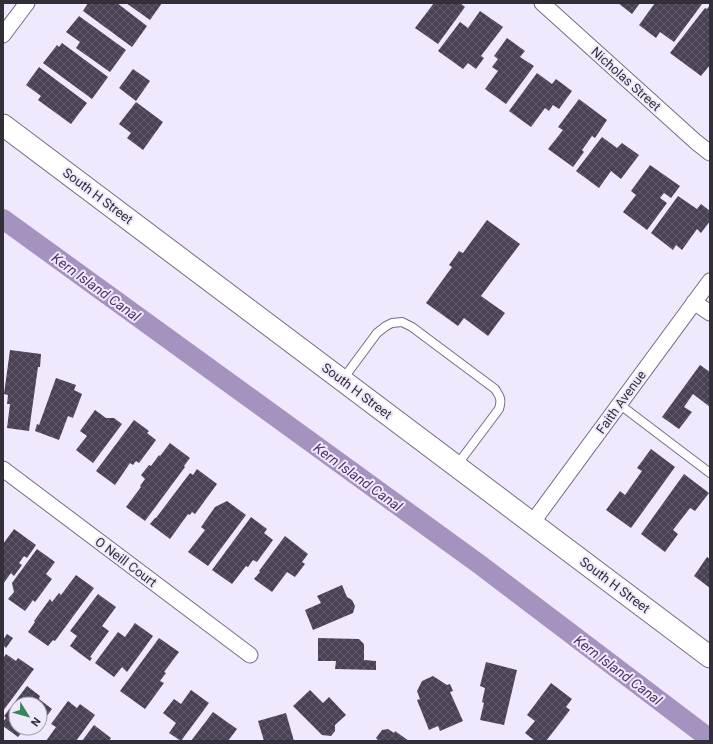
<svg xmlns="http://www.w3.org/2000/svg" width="713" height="744" font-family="Roboto,sans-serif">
	<defs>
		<pattern id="building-cross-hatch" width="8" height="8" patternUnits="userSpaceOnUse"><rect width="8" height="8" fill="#4a4155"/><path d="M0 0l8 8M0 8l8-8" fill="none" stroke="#625b6b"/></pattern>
	</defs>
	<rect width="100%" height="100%" fill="#f0e8fc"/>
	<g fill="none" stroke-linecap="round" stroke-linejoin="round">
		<path stroke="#a593bf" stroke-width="20" d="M3 219 479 564 710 739"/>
	</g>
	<g fill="url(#building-cross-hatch)">
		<path d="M88 3H117L147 26 132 47 83 11Z"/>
		<path d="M126 3H162L150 20Z"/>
		<path d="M434 3H460L465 7 438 44 415 28Z"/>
		<path d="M618 3H640L632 14Z"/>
		<path d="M655 3H700L702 4 674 42 660 32 656 38 639 25Z"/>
		<path d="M710 5V65L701 76 670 53 705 8 707 9Z"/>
		<path d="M480 11 503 27 481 56 484 58 476 69 468 63 463 69 438 51 460 22 468 28Z"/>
		<path d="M79 16 126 50 110 72 76 48 80 42 66 32Z"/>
		<path d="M507 38 525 51 520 57 534 66 506 104 485 89 498 71 492 67 498 59 494 56Z"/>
		<path d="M62 43 108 77 92 99 43 63 57 45 59 47Z"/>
		<path d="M39 67 87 103 71 124 38 100 41 96 26 85Z"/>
		<path d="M133 69 150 81 136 101 119 88Z"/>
		<path d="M537 73 552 84 556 79 572 91 559 109 553 105 549 111 545 108 531 127 509 111Z"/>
		<path d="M579 99 607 120 595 138 592 136 582 150 584 152 573 167 548 149 563 130 558 127Z"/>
		<path d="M136 102 163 122 143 150 127 138 131 133 119 124Z"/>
		<path d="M602 137 617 148 622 143 639 155 621 179 611 171 599 188 576 171Z"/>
		<path d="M650 165 680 186 671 198 664 193 660 198 667 203 647 230 623 212 636 195 631 191Z"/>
		<path d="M678 196 697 209 701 204 710 211V221L701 233 697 229 682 250 676 245 673 250 651 233Z"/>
		<path d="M487 220 520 244 481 296 505 313 488 336 464 318 458 326 426 303 452 267 449 265 459 251 463 253Z"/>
		<path d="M10 350 41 354 40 367H38L29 431 7 428 10 404H7L8 395 4 394Z"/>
		<path d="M700 365 710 372V407L693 394 684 407 692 412 679 429 662 417Z"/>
		<path d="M56 378 76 385 74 390 82 394 73 418 68 416 59 440 35 431 37 424 39 425Z"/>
		<path d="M95 410 106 418H114L122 424 93 463 76 450 87 436 80 431Z"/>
		<path d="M134 420 149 431 147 433 156 440 139 463 136 461 133 465 130 463 115 485 96 471Z"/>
		<path d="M170 443 190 458 184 466 185 467 145 521 126 507 141 487 140 486 145 479 141 475 149 465 151 466 159 455 160 456Z"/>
		<path d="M651 449 675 467 631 528 606 510 620 491 625 495 642 471 637 468Z"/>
		<path d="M197 469 217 484 195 514 192 512 190 515 188 514 170 539 150 524 155 518H156L190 473 193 475Z"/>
		<path d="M684 474 709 493 695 511 690 508 673 530 678 534 665 552 641 534Z"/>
		<path d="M227 501 246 515 208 566 188 552 205 530 201 527 215 507Z"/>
		<path d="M251 517 267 529 264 533 273 540 257 562 253 560 248 567 246 566 232 584 212 570Z"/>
		<path d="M14 529 36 545 27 558 24 556 19 563 22 565 14 576 11 573 3 584V544Z"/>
		<path d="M285 536 308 554 302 562 305 564 295 577 287 572 272 592 254 579 260 572 259 571Z"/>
		<path d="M37 549 55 562 46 574 52 579 35 602 33 600 25 611 8 599 14 592 12 583Z"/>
		<path d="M707 557 710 559V588L694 576Z"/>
		<path d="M76 575 94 588 55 641 53 640 48 646 28 632 35 622 34 621 50 599 52 602 59 593 61 595Z"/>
		<path d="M342 585 347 597 352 600 355 606 353 613 313 630 305 610 321 603 317 596Z"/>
		<path d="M98 594 116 607 102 626 109 631 90 657 92 658 90 661 70 646 77 636 70 631Z"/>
		<path d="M135 623 153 636 127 672 122 667 114 677 95 663 118 632 125 637Z"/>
		<path d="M7 634 13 638 6 648 3 645V640Z"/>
		<path d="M159 638 179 652 164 672 166 673 160 681 164 683 145 709 120 691Z"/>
		<path d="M318 638 359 639 364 644V660L376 661V670L335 669 336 661H318Z"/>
		<path d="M6 654 16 661 18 658 34 669 3 711V659Z"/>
		<path d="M486 662 517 670 504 725 480 720 484 703 482 702 485 688 480 686Z"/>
		<path d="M433 676 447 685 450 684 453 691 450 692 463 721 440 731 438 726 429 730 417 700 420 699 417 691 422 681Z"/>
		<path d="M551 683 572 699 566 707 570 710 546 741H535L525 733 535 721 527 715Z"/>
		<path d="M27 686 40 696 39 699 52 709 40 725V704H16V728H25L18 737 3 726V722L6 718 4 716Z"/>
		<path d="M191 690 209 703 181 741 169 733 176 723 163 713 174 699 181 704Z"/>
		<path d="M310 690 323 703 329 697 346 715 335 725V731L331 736 322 735 293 706Z"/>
		<path d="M68 701 77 708 80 704 95 715 76 741H46L56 727 51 724Z"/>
		<path d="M213 712 237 729 228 741H191Z"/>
		<path d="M286 713 294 741H264L258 721Z"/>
		<path d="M94 725 111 738 109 741H82Z"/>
		<path d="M25 728H38L33 734Z"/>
		<path d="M388 729 394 733 395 731 409 741H379L376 738 382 730Z"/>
	</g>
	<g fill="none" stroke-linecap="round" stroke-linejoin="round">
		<g stroke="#766d83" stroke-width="10">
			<g id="lane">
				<path d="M343 379 377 333 386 326 392 323 402 322 412 327 495 389C500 397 502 399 499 409L457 465"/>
				<path d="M619 404 710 473"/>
			</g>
		</g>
		<g stroke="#766d83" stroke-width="17">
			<g id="street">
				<path d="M542 3 696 142 710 153"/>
				<path d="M3 35 27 3"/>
				<path d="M694 302 710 313"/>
				<path d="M3 469 250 655"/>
				<path d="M532 523 710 281"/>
			</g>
		</g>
		<g stroke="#766d83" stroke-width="23">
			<path id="secondary" d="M3 125 710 657"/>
		</g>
		<use href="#lane" stroke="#fff" stroke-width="8"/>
		<use href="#street" stroke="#fff" stroke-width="15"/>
		<use href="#secondary" stroke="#fff" stroke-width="21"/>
	</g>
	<g text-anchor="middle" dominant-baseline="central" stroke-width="4" stroke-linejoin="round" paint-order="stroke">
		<g font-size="13" fill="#332f38" stroke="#f0e8fc">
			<text transform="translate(626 79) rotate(42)">Nicholas Street</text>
			<text transform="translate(98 196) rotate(37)">South H Street</text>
			<text transform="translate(357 391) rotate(37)">South H Street</text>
			<text transform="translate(621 402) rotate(-54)">Faith Avenue</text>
			<text transform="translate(126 562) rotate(37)">O Neill Court</text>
			<text transform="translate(615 585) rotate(37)">South H Street</text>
		</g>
		<g font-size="14" font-style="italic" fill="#4c3169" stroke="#f0e8fc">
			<text transform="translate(96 287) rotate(36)">Kern Island Canal</text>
			<text transform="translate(358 477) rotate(36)">Kern Island Canal</text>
			<text transform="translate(618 670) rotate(37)">Kern Island Canal</text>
		</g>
	</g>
	<rect width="713" height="744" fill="none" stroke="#332f38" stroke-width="8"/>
	<g transform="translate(28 716) rotate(127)"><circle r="19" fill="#f0e8fc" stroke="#a49eae"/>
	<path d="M0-3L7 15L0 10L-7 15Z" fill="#378655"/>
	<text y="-6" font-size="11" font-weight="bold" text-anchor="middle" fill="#332f38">N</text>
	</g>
</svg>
